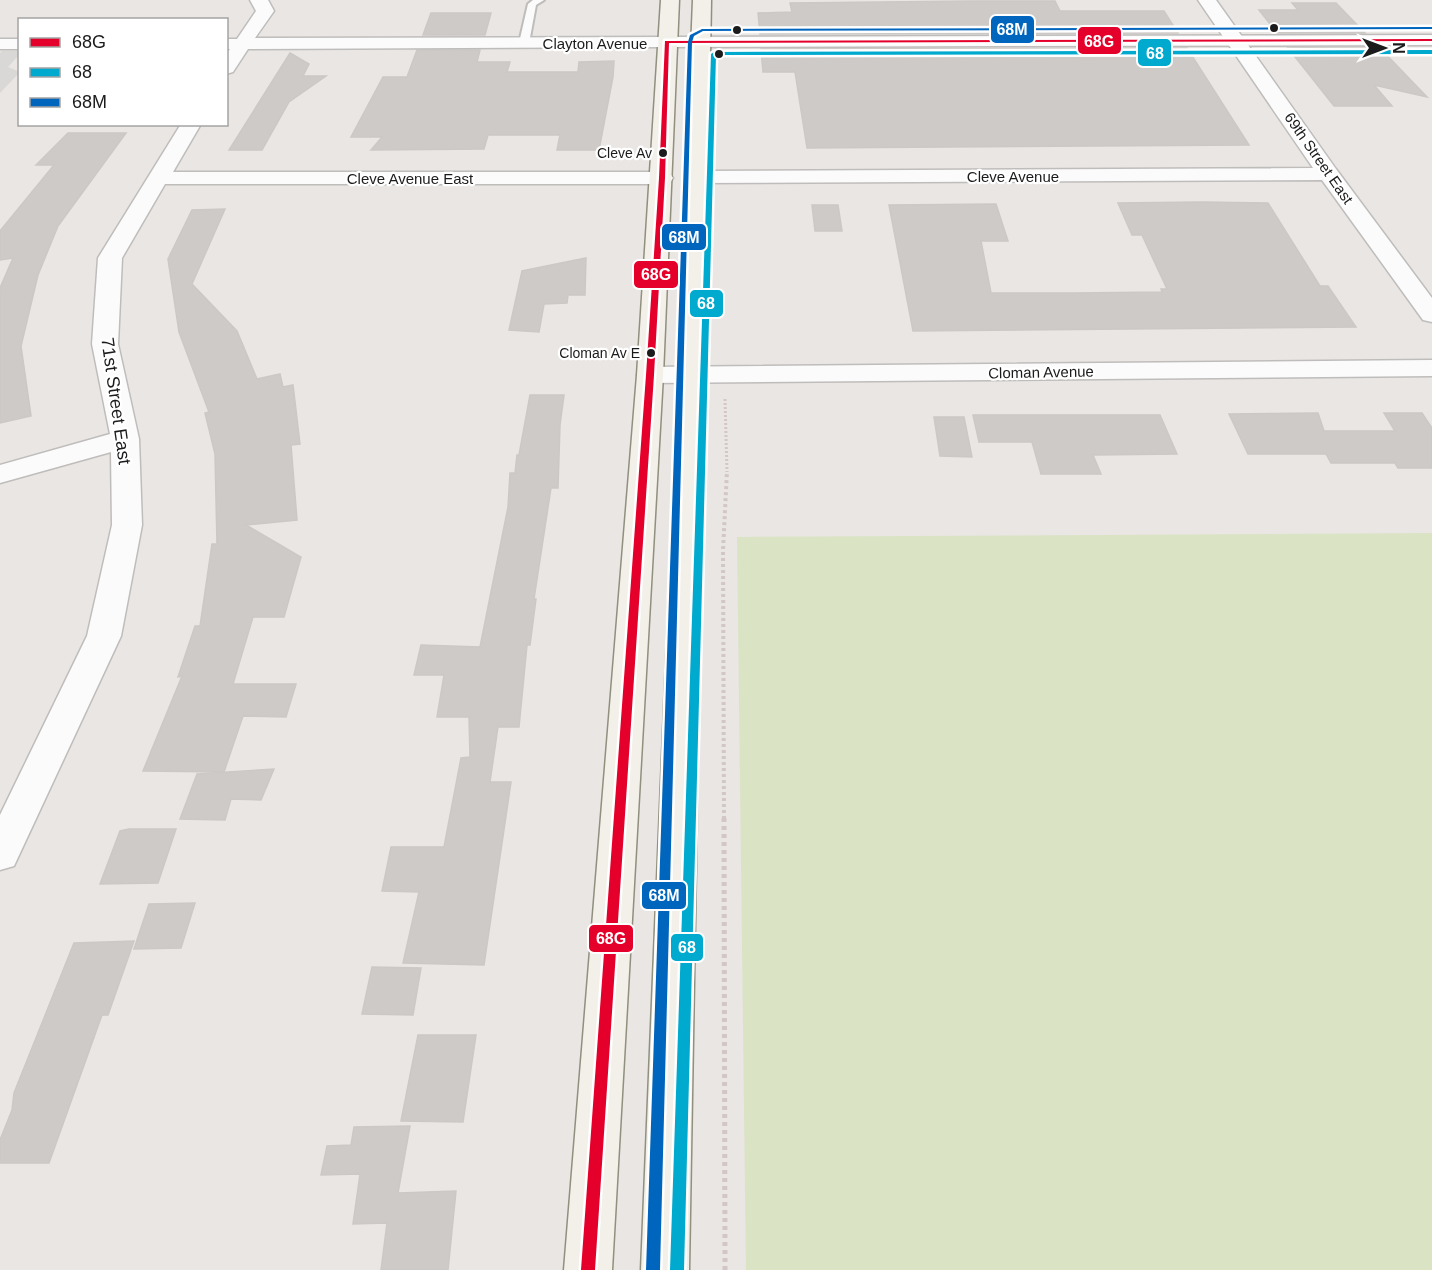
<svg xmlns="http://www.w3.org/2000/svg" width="1432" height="1270" font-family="Arial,sans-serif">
	<rect width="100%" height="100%" fill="#e9e6e3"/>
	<path fill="#dae3c4" d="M1432 533V1270H746L737 537Z"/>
	<path fill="#d9d8d7" d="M2 51H19V55L8 67 20 72 0 93V53Z"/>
	<g fill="#cecac8" stroke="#ccc8c5" stroke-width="1.5">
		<path d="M972 1H1055L1060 11H1164L1178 33 760 34 758 13 792 12 790 3Z"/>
		<path d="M1292 3H1336L1365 33H1277L1259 10H1298Z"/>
		<path d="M431 13H491L485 35H423Z"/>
		<path d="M1379 47 1427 97 1374 85 1392 106H1334L1288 48Z"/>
		<path d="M1187 48 1249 145 807 148 795 72H763L761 49Z"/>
		<path d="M417 50H480L477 62H510L507 72H578L579 62 614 61 613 77 599 150H557L560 135H488L484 149 371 150 382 137H351L383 77H407Z"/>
		<path d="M290 53 309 64 303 76H326L289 102 262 150H229Z"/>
		<path d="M68 133H126L58 226 38 275 21 346 31 416 0 423V288L13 258 0 260V231L54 165H36Z"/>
		<path d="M1202 202 1268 203 1320 286H1328L1356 327 913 331 889 205 996 204 1008 241H981L991 293H1075L1162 292 1161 289H1167L1142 235H1132L1118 203Z"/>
		<path d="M812 205H838L842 231H815Z"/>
		<path d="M225 209 192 284 237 331 257 379 280 374 283 387 293 385 300 444 291 445 297 520 246 525 301 557 284 617H253L233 684H296L286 717 243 716 224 772 143 771 182 676 178 677 195 626H200L212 544H217L215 454 205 413 209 412 179 332 168 259 192 210Z"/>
		<path d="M586 258 585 295H568L567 303 544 304 539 332 509 330 522 271Z"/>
		<path d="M530 395H564L560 425 558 488H551L534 599H536L530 645H527L519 727H498L490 782H511L484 965 403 963 419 892 382 891 391 847H444L461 758 470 757 469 717H437L444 675H414L421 645 480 647 508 507 510 473H515L517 455H519Z"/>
		<path d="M1318 413 1324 431H1395L1384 413H1422L1432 428V468H1398L1395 463H1331L1326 454H1248L1229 414Z"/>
		<path d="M973 415H1160L1177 454 1093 455 1101 474H1041L1032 442H979Z"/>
		<path d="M934 417H964L972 457 940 456Z"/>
		<path d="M274 769 261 800 231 799 225 820 180 819 197 774Z"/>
		<path d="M129 829H176L158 883 100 884 120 831Z"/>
		<path d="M195 903 181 948 134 949 149 904Z"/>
		<path d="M134 941 108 1015H102L49 1163H0V1140L12 1110 14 1093 74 943Z"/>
		<path d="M372 967 421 968 413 1015 362 1014Z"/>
		<path d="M418 1035H476L463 1122 401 1121Z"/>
		<path d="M410 1126 398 1193 456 1191 448 1270H381L387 1223 353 1224 360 1174 321 1175 327 1146 351 1145 354 1127Z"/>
	</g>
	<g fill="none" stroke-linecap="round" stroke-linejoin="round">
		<g stroke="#bfbdbc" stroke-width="4">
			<path id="service" d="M533 0H544L536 5 529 43 524 46 519 43 528 4Z"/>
		</g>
		<g stroke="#bfbdbc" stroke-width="3">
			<g id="minor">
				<path d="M250 0H268L274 11 255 38 667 37 673 38 676 42 673 46 667 47 248 49 233 72 226 74V54L230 49H226V39H237L256 11Z"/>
				<path d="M1198 0H1216L1336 169 1432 298V322L1423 320 1322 180 698 183 690 182 687 177 690 172 698 171 1313 168Z"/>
				<rect x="0" y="39" width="20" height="10"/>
				<path d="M181 124H201L173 172H662L670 173 673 178 670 183 662 184H165L122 258 118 344 139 439 142 525 121 636 14 866 0 870V815L87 636 112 525 111 452 0 483V465L110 434 92 344 98 258Z"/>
				<path d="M1432 360V376L650 383 641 381 637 375 641 369 650 367Z"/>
			</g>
		</g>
		<g stroke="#bfbdbc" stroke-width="3">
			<path id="tertiary" d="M1432 35V45L667 47 661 46 658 42 661 38 667 37Z"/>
		</g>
		<g stroke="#918f7e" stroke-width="3">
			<g id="secondary">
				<path d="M661 0H679L663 375 612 1270H564L637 375Z"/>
				<path d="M693 0H711L689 1270H641Z"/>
			</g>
		</g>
		<path stroke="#d3c6c6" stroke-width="3" stroke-dasharray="2 2" stroke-linecap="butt" d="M725 399 727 472"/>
		<path stroke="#d3c6c6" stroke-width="4" stroke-dasharray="3 3" stroke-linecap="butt" d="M724 819 723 550 727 471"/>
		<path stroke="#d3c6c6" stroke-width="5" stroke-dasharray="4 4" stroke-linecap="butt" d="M724 818 725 1270"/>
		<use href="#service" fill="#fcfbfb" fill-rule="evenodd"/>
		<use href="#minor" fill="#fcfbfb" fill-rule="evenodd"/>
		<use href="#tertiary" fill="#fcfbfb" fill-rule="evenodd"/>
		<use href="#secondary" fill="#f2f0e9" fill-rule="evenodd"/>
		<g stroke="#fff" stroke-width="5">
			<path id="bus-1" d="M1432 39V41L669 43 665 178 654 375 595 1270H581L646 375 659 178 665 41Z"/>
		</g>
		<g stroke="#fff" stroke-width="5">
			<path id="bus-2" d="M1432 50V54L716 55 684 1270H670L711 54 714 52Z"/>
		</g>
		<g stroke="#fff" stroke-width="5">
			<path id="bus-3" d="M1432 27V29L703 31 694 36 692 42 660 1270H646L688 42 690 35 702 29Z"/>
		</g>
		<use href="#bus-1" fill="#e4002b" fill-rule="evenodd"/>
		<use href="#bus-2" fill="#00a9ce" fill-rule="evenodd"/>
		<use href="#bus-3" fill="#0065bd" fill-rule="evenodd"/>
	</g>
	<g fill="#1b1b1b" stroke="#fff" stroke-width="2">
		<circle cx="1274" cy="28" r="5"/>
		<circle cx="737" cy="30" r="5"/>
		<circle cx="719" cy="54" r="5"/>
		<circle cx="663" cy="153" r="5"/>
		<circle cx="651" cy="353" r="5"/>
	</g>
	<g text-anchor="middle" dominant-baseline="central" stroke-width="4.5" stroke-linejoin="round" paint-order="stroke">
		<g font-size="14" fill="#1b1b1b" stroke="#fff" text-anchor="end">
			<text x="652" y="153">Cleve Av</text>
			<text x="640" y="353">Cloman Av E</text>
		</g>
		<g font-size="15" fill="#1b1b1b" stroke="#fff">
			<text x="595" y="43">Clayton Avenue</text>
			<text transform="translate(1319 158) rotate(55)">69th Street East</text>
			<text x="1013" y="176">Cleve Avenue</text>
			<text x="410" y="178">Cleve Avenue East</text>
			<text transform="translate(1041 372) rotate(-1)">Cloman Avenue</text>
		</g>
		<g font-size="18" fill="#1b1b1b" stroke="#fff">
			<text transform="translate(116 401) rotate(82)">71st Street East</text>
		</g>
	</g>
	<g stroke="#fff" stroke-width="2">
		<rect x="990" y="15" width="45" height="29" rx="6" fill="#0065bd"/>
		<rect x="1077" y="26" width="45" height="29" rx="6" fill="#e4002b"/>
		<rect x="1137" y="38" width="35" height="29" rx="6" fill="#00a9ce"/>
		<rect x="661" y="223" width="46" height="28" rx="6" fill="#0065bd"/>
		<rect x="633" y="260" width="46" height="29" rx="6" fill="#e4002b"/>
		<rect x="689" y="289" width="35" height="29" rx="6" fill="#00a9ce"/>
		<rect x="641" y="881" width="46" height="29" rx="6" fill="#0065bd"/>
		<rect x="588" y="924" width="46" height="29" rx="6" fill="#e4002b"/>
		<rect x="670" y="933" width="34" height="29" rx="6" fill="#00a9ce"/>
	</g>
	<g font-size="16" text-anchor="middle" font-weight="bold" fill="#fff">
		<text x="1012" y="35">68M</text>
		<text x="1099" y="47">68G</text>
		<text x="1155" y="59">68</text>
		<text x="684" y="243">68M</text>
		<text x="656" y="280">68G</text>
		<text x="706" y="309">68</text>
		<text x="664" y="901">68M</text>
		<text x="611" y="944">68G</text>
		<text x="687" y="953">68</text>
	</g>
	<rect x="18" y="18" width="210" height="108" fill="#ffffff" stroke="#a4a4a4" stroke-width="1.5"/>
	<rect x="30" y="38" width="30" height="9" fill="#e4002b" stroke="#a4a4a4" stroke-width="1.5"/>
	<text x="72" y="48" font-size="18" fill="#1b1b1b">68G</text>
	<rect x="30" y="68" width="30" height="9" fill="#00a9ce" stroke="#a4a4a4" stroke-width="1.5"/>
	<text x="72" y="78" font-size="18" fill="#1b1b1b">68</text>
	<rect x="30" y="98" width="30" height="9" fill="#0065bd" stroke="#a4a4a4" stroke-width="1.5"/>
	<text x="72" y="108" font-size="18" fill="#1b1b1b">68M</text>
	<g transform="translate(1384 48) rotate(90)" stroke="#ffffff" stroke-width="4.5" paint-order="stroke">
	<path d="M0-4.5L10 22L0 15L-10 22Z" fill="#1b1b1b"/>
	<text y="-9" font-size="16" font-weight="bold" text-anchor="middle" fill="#1b1b1b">N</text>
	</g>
</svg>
